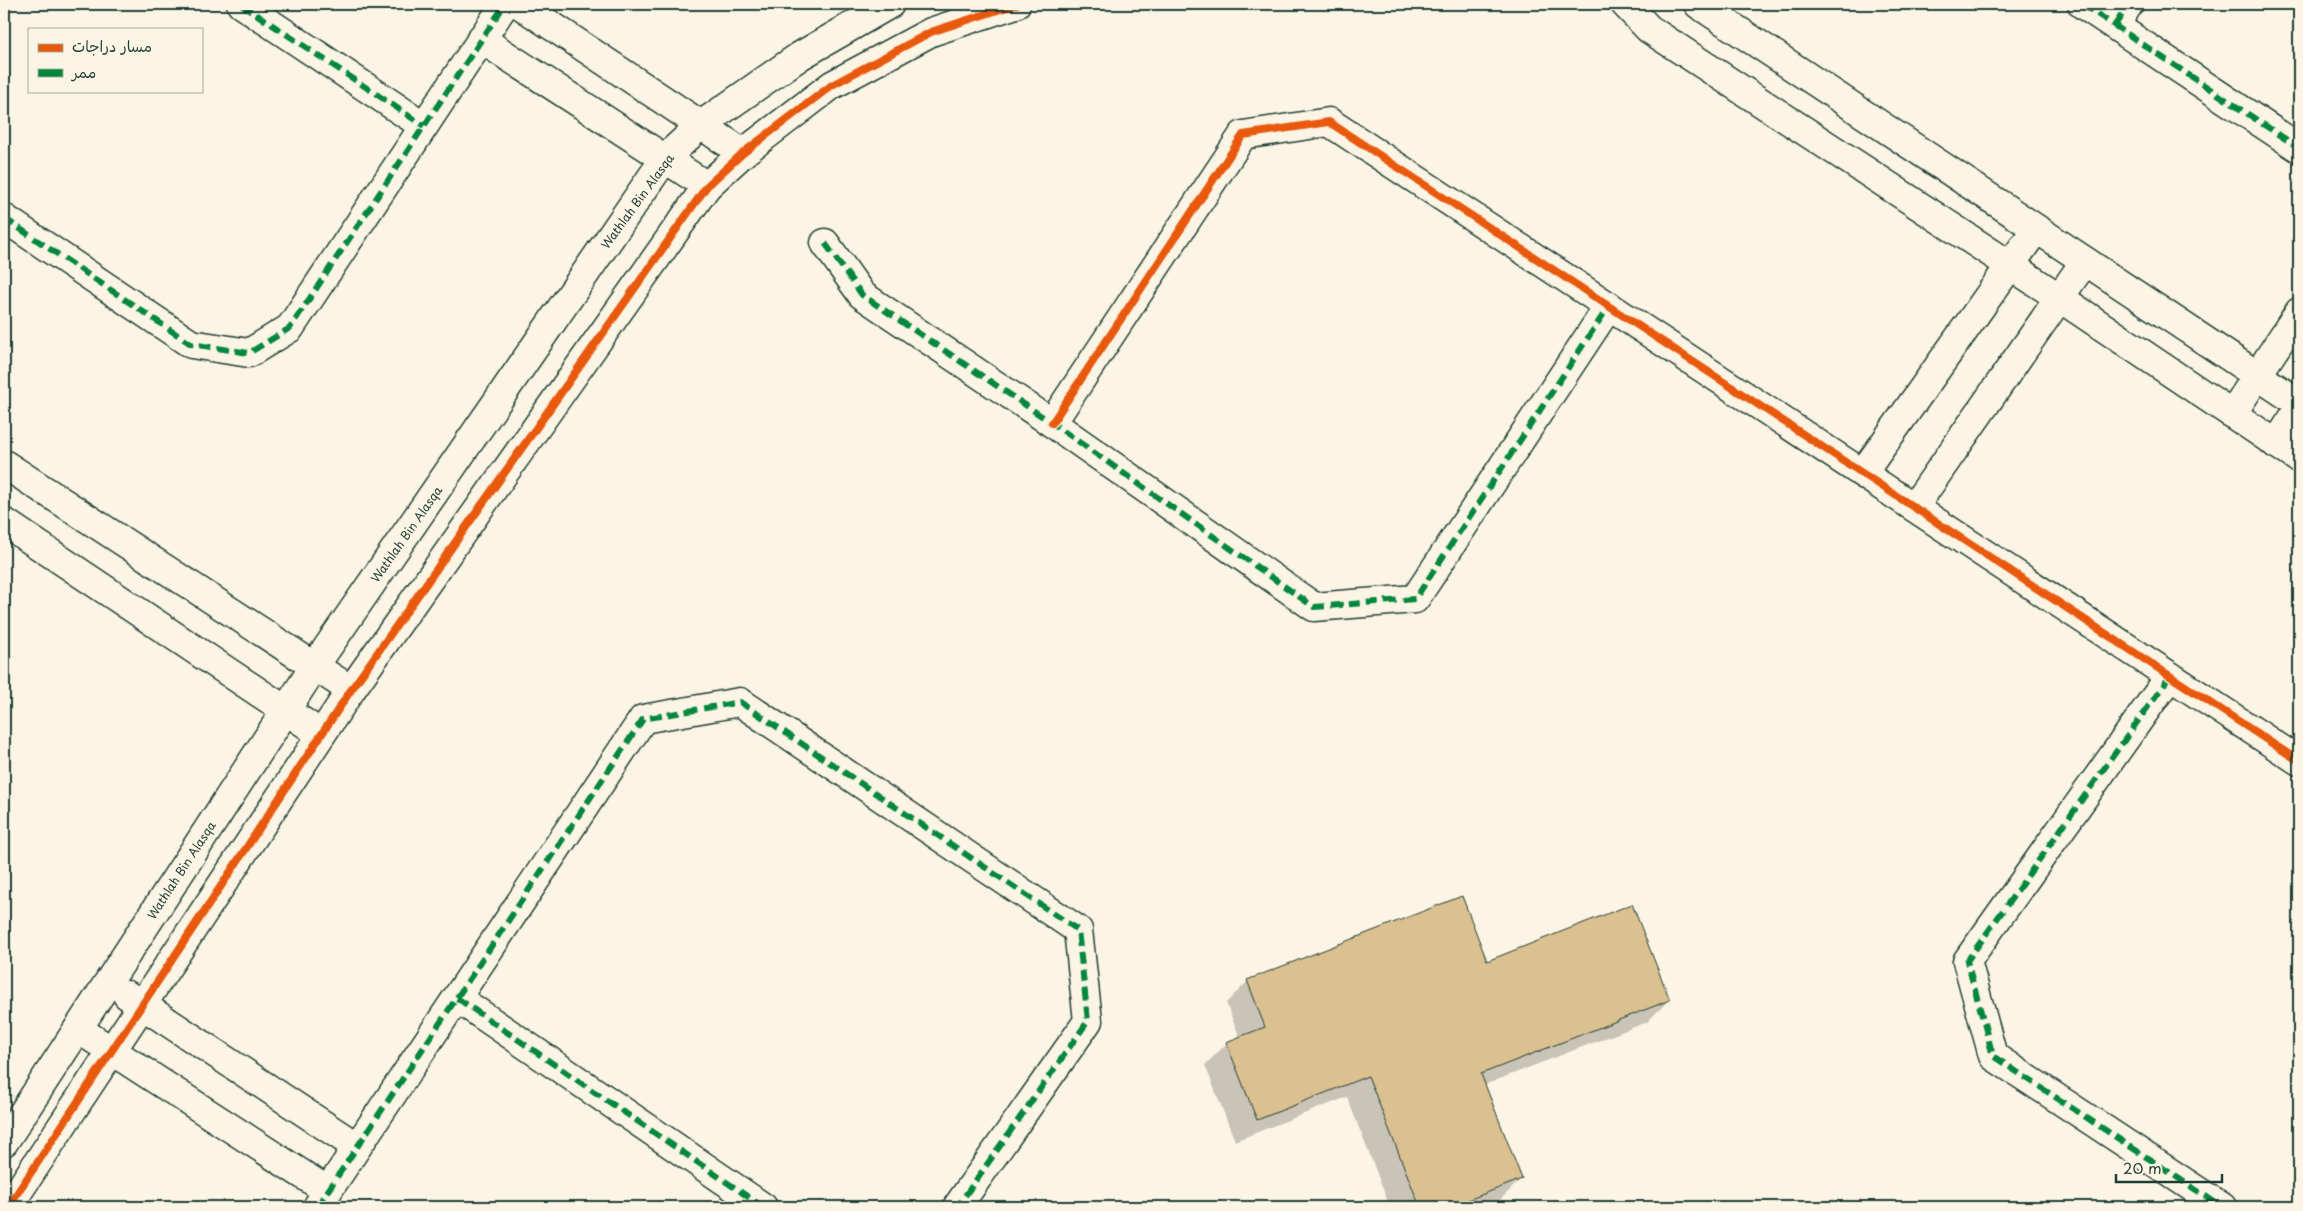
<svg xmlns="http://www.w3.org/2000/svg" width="2303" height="1211" font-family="'Playpen Sans','Playpen Sans Arabic',sans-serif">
	<rect width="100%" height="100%" fill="#fcf5e5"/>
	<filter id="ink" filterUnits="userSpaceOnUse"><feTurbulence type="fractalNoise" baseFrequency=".02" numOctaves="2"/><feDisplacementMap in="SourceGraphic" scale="10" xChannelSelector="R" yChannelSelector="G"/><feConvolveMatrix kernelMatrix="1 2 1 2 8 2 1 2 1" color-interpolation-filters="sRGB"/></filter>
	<g filter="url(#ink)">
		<path fill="#0003" d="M1486 962 1669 1000 1647 1022 1484 1085 1521 1179 1499 1201 1482 1207H1390L1347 1097 1235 1141 1205 1065 1227 1043 1240 1038 1226 1003 1248 981Z"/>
		<path fill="#dbc090" stroke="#1f3d34" d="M1462 896 1487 961 1632 904 1670 1000 1481 1074 1522 1179 1450 1207H1420L1368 1076 1257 1120 1226 1042 1265 1027 1247 980Z"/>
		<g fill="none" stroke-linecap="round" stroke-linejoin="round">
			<g stroke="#1f3d34" stroke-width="31">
				<g id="minor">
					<path d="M241 4 424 126"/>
					<path d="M519 4 743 153"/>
					<path d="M1625 4 1649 29 2060 298 2299 459"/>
					<path d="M1698 4 2299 403"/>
					<path d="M2082 4 2299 148"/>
					<path d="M2115 25 2129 4"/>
					<path d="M481 39 707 186"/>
					<path d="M4 218 191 344 249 353 290 328 505 4"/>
					<path d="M825 243 862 295 1052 423 1314 607 1415 599 1609 306"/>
					<path d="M2232 414 2299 312"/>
					<path d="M1052 423 1243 135 1329 122 2299 761"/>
					<path d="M2276 444 2299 409"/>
					<path d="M4 464 351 690"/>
					<path d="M1863 473 2036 229"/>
					<path d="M1914 507 2085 261"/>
					<path d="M4 522 321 734"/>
					<path d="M2170 676 1967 961 1993 1056 2222 1207"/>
					<path d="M127 995 357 1147"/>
					<path d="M457 998 763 1207"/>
					<path d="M78 1029 328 1191"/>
					<path d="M4 1142 314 667 665 158 701 125 800 56 890 4"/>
					<path d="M8 1207 351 690 707 186 743 153 832 85 931 32 1016 4"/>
					<path d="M317 1207 643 719 740 702 1078 930 1088 1021 957 1207"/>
				</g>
			</g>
			<use href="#minor" stroke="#fcf5e5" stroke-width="28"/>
			<g stroke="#00873e" stroke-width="6" stroke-dasharray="12 6" stroke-linecap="butt">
				<path d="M241 4 424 126"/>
				<path d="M2082 4 2299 148"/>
				<path d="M2115 25 2129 4"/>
				<path d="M4 218 191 344 249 353 290 328 505 4"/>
				<path d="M825 243 862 295 1052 423 1314 607 1415 599 1609 306"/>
				<path d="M2170 676 1967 961 1993 1056 2222 1207"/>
				<path d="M457 998 763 1207"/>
				<path d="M317 1207 643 719 740 702 1078 930 1088 1021 957 1207"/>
			</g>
			<g stroke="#fcf5e5" stroke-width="11">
				<g id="cycleway">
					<path d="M1052 423 1243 135 1329 122 2299 761"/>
					<path d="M8 1207 351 690 707 186 743 153 832 85 931 32 1016 4"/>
				</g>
			</g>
			<use href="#cycleway" stroke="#e8590c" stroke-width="8"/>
		</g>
	</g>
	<g text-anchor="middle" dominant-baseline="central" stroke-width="4.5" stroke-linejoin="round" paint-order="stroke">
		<g font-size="12" fill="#1f3d34" stroke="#fcf5e5">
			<text transform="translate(637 201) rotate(-54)">Wathlah Bin Alasqa</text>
			<text transform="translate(406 534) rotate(-55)">Wathlah Bin Alasqa</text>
			<text transform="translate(181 870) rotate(-57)">Wathlah Bin Alasqa</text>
		</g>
	</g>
	<rect width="2303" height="1211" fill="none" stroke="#fcf5e5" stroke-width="20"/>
	<rect x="10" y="10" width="2283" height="1191" fill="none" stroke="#1f3d34" stroke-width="2" filter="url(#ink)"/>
	<rect x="28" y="28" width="175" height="65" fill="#fcf5e5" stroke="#a4ab9e"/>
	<rect x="38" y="44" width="25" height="8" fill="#e8590c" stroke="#a4ab9e"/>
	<text x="72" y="52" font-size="15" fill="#1f3d34">مسار دراجات</text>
	<rect x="38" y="69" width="25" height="8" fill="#00873e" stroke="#a4ab9e"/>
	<text x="72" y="78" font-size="15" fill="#1f3d34">ممر</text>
	<path d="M2116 1174v8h106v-8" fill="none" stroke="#1f3d34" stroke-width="2.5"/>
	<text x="2123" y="1174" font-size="15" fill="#1f3d34" stroke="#fcf5e5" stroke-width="4" paint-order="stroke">20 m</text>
</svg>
